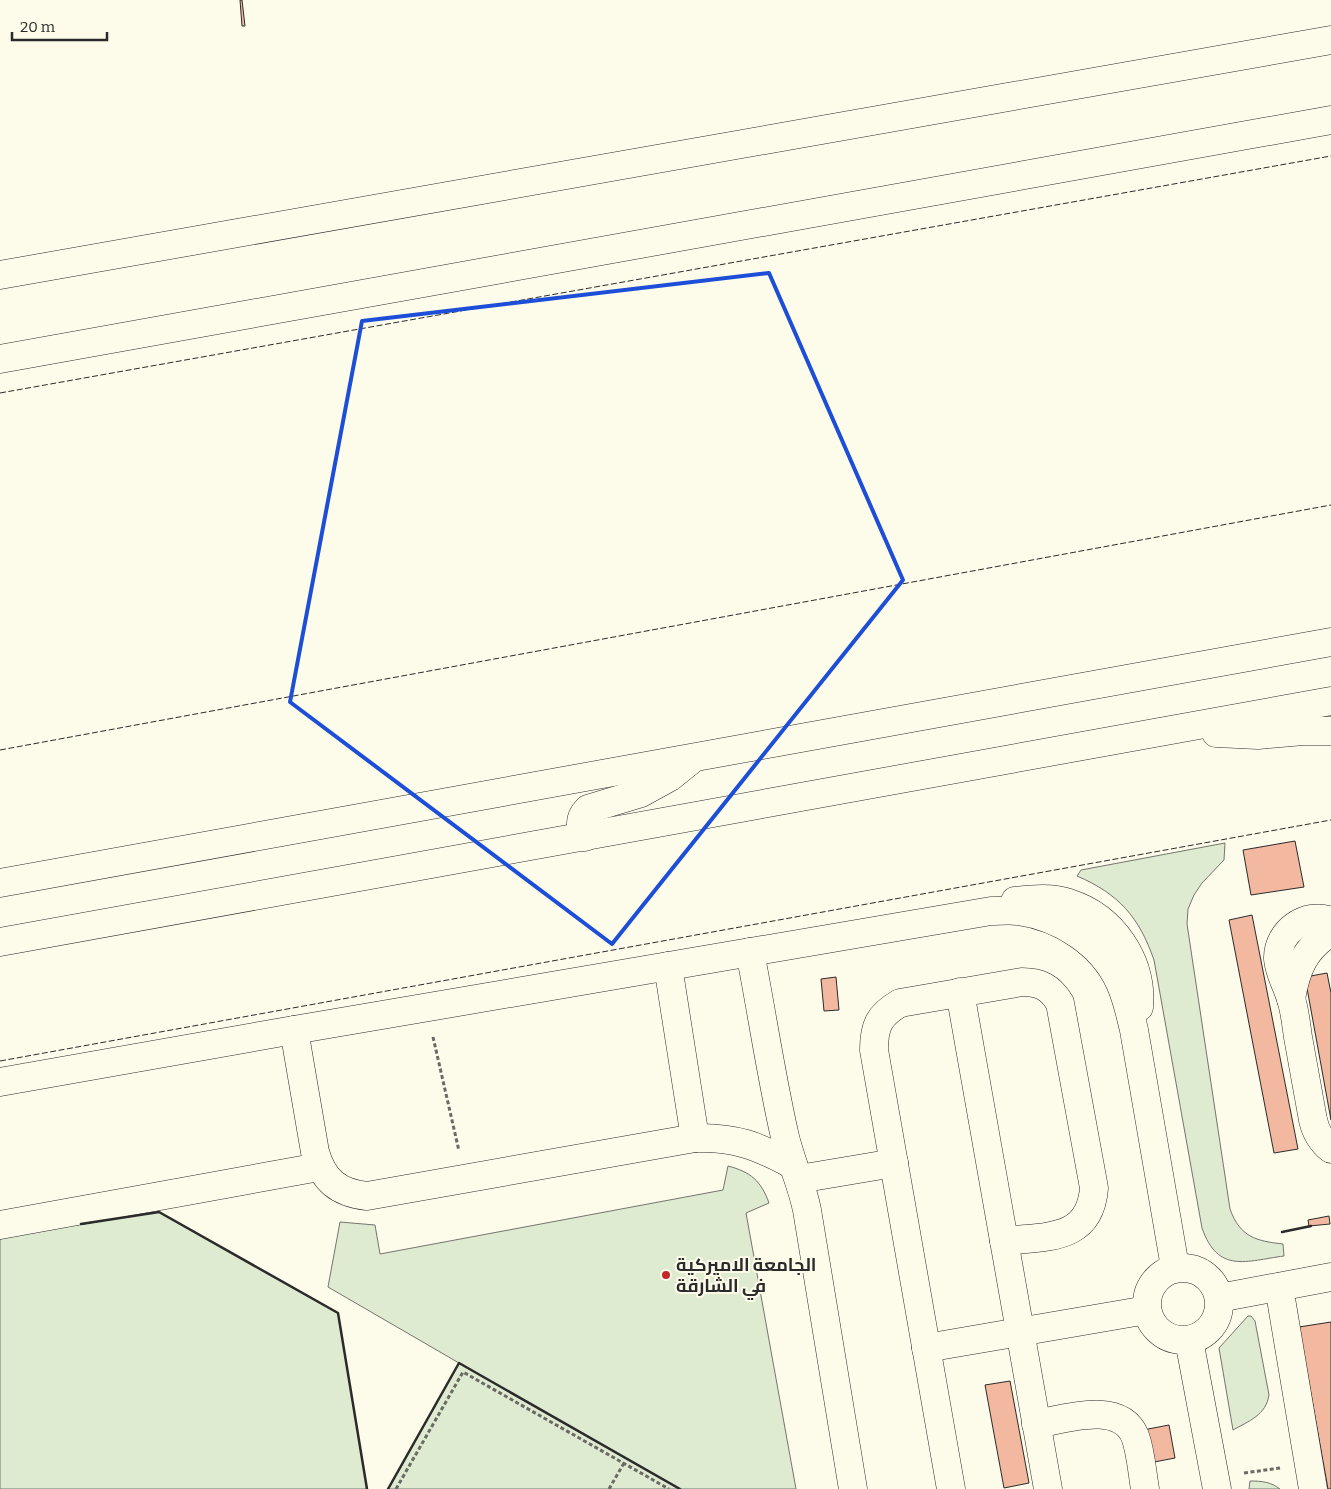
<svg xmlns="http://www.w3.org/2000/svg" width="1331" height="1489" font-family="Bitter,Cairo,serif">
	<rect width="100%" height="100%" fill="#fdfbea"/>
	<g fill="#deebd1" stroke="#74746e">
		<path d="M1225 843 1224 860 1202 883 1194 895 1188 909 1187 924 1230 1209C1240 1237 1256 1241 1283 1244L1284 1256C1246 1261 1218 1274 1202 1228L1154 960C1139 917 1119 894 1077 876L1081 870Z"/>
		<path d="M728 1166C751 1172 761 1181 769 1203L746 1213 796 1489H388L459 1363 328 1287 340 1222 375 1225 380 1254 723 1190Z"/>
		<path d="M159 1212 338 1313 367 1489H0V1237Z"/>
		<path d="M1248 1316H1251L1255 1321 1269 1395C1266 1415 1249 1421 1233 1430L1219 1348Z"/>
		<path d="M1250 1481C1262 1481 1271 1482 1280 1489H1249Z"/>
	</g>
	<g fill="#f2b8a0" stroke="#2b2b2b">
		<path d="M240 0H242L245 26H242Z"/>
		<path d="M1295 841 1304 887 1251 895 1243 850Z"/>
		<path d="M1252 915 1298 1149 1274 1153 1229 920Z"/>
		<path d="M1327 973 1331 993V1120L1305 977Z"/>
		<path d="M836 977 839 1010 824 1011 821 979Z"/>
		<path d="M1329 1216 1330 1224 1309 1226 1308 1220Z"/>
		<path d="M1331 1322V1489H1328L1299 1327Z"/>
		<path d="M1010 1381 1029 1483 1004 1488 985 1385Z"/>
		<path d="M1169 1425 1175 1458 1149 1463 1143 1430Z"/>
	</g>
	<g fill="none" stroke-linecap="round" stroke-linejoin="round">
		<g stroke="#2b2b2b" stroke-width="29">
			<g id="minor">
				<path d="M0 275 1331 40"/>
				<path d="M0 359 1331 120"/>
				<path d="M1216 733 1258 735 1303 731H1331"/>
				<path d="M585 837C579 826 579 818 588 809L641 793 670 777 690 761"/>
				<path d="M0 883 1331 642"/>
				<path d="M1015 901C1033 899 1052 897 1069 903 1113 917 1143 961 1139 1007"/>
				<path d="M1331 921C1306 911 1277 932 1278 959 1279 973 1287 985 1291 999 1295 1011 1296 1024 1298 1037 1303 1065 1308 1092 1313 1120 1316 1133 1321 1141 1331 1149"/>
				<path d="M0 942 1331 701"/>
				<path d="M750 952C762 1013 771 1076 785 1137 791 1162 802 1185 807 1210L853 1489"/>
				<path d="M668 966 695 1138"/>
				<path d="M960 992 1048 1489"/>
				<path d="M1291 999C1296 969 1304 949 1331 932"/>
				<path d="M294 1030 315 1152C323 1180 338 1193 367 1196L695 1138C736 1137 758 1146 793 1165"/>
				<path d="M0 1082 294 1030 991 911C1000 911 1009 910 1018 911 1060 917 1102 943 1120 983 1127 998 1130 1014 1134 1030L1175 1267"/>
				<path d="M799 1179 894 1163"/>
				<path d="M0 1225 319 1167"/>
				<circle cx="1183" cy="1304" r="36"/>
				<path d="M1279 1287 1313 1489"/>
				<path d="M1219 1298 1331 1277"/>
				<path d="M1189 1340 1217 1489"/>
				<path d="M926 1348 1147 1310"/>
				<path d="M1036 1424C1065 1419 1120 1400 1135 1436 1141 1452 1142 1472 1145 1489"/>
				<path d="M951 1489 874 1050C874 1026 879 1015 900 1003L1022 982C1040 982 1050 987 1060 1003L1094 1188C1090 1242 1045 1236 1004 1241"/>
			</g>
		</g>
		<g stroke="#6a6964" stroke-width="3" stroke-dasharray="4 2.5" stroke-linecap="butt">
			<path d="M433 1037 459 1151"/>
			<path d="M1244 1473 1280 1468"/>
			<path d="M396 1489 463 1372 669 1489"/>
			<path d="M609 1489 624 1463"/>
		</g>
		<use href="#minor" stroke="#fdfbea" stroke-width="28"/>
		<g stroke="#2b2b2b" stroke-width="1" stroke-dasharray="6 2.5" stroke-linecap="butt">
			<path d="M0 393 1331 156"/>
			<path d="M0 750 1331 505"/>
			<path d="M0 1061 1331 820"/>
		</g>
		<g stroke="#2b2b2b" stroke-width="2.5">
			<path d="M81 1224 159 1212 338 1313 367 1489"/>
			<path d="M1282 1232 1311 1226"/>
			<path d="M388 1489 459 1363 680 1489"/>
		</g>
	</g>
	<path fill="none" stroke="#1d4ed8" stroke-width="4" stroke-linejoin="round" d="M769 273 903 580 612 944 290 702 362 321Z"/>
	<circle fill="#c62828" stroke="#fdfbea" stroke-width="2" cx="666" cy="1275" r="5"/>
	<g text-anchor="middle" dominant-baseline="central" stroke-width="4" stroke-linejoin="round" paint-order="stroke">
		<g font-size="18" font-weight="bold" fill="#2b2b2b" stroke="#fdfbea" text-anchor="start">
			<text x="676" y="1265">الجامعة الاميركية<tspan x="676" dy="21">في الشارقة</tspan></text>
		</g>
	</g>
	<path d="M12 32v8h95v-8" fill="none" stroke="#2b2b2b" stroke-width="2.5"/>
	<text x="20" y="32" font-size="15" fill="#2b2b2b" stroke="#fdfbea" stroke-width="4" paint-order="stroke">20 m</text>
</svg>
